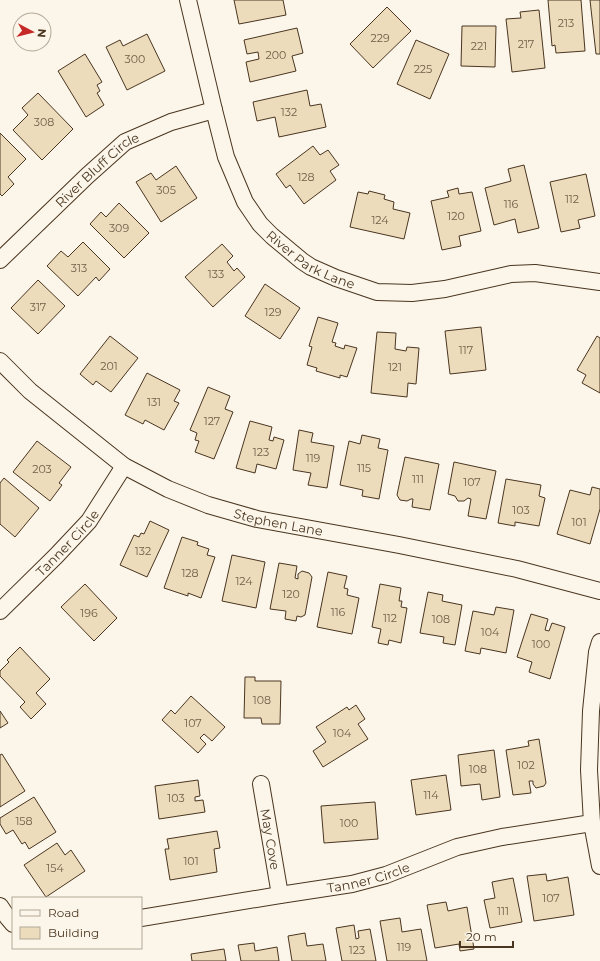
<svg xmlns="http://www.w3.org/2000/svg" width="600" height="961" font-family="Montserrat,sans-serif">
	<rect width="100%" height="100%" fill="#fbf6e9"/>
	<g fill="#ecdcbc" stroke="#4a3520">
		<path d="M234 0H283L286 15 239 24Z"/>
		<path d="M548 0H581L585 51 556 53 555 45 552 46Z"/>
		<path d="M590 0H600V54H596Z"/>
		<path d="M387 7 411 31 373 68 350 44Z"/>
		<path d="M539 10 545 68 512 72 506 19 521 18 520 12Z"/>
		<path d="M462 26H496L495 67 461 66Z"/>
		<path d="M297 28 303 53 292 56 296 71 250 82 246 62 259 59 258 52 247 54 244 40Z"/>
		<path d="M147 34 165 71 127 90 106 47 120 40 123 46Z"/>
		<path d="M416 40 449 54 430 99 397 84Z"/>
		<path d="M85 54 102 82 97 85 100 91 97 93 104 105 86 117 58 71Z"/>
		<path d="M307 90 310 106 321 104 326 127 279 137 275 117 257 121 253 102Z"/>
		<path d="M38 93 73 129 42 160 13 130 28 115 22 108Z"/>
		<path d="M0 133 26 159 8 177 14 184 2 196 0 194Z"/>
		<path d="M313 146 320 155 328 150 339 165 330 171 336 180 304 204 290 185 286 188 276 174Z"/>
		<path d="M524 165 539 228 518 233 515 219 494 225 485 188 511 181 508 169Z"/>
		<path d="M176 166 197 198 161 222 136 182 151 173 156 180Z"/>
		<path d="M586 174 595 216 578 220 580 228 561 232 550 182Z"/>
		<path d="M458 188 459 194 472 192 481 231 459 236 461 246 442 250 431 201 449 197 447 191Z"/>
		<path d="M369 191 385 195 384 199 394 202 393 209 410 213 404 239 350 227 358 192 368 194Z"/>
		<path d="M119 203 149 233 124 258 90 224 101 212 106 217Z"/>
		<path d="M83 242 110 269 99 281 96 277 78 296 47 266 61 251 68 257Z"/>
		<path d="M222 244 233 256 227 262 234 271 237 268 245 277 213 307 185 277Z"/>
		<path d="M38 280 65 306 38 334 11 308Z"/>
		<path d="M265 284 300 308 280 339 245 316Z"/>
		<path d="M318 317 338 323 332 342 336 343 335 346 344 349 345 345 357 348 347 377 340 375V378L316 371 317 368 307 365 312 347 309 346Z"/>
		<path d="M481 327 486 370 450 374 445 331Z"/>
		<path d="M377 332 396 333 395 349 406 351 407 347 419 348 416 384 408 383 407 397 371 393Z"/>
		<path d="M110 336 138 358 111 392 96 381 93 385 80 374Z"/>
		<path d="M597 336 600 338V393L582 383 586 375 577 370Z"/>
		<path d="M147 373 180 390 174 401 179 403 164 430 145 420 143 424 125 415Z"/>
		<path d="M208 387 230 396 225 409 233 412 214 459 195 452 199 441 195 440 197 433 190 430Z"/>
		<path d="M250 421 272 427 269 440 273 441 274 437 284 440 276 469 257 464 255 473 236 468Z"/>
		<path d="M299 430 313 433 311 442 334 446 327 488 308 485 311 473 293 470Z"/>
		<path d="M362 435 380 439 378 448 388 450 379 499 362 496 363 490 340 485 349 441 360 444Z"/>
		<path d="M37 441 71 467 59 483 62 485 50 501 13 472Z"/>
		<path d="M405 457 439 464 430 510 412 507 413 499H411L407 501 400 500 397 495Z"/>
		<path d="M454 462 496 471 486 519 468 516 471 499 468 498 464 501H458L455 496 448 494Z"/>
		<path d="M4 478 39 508 15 537 0 524V483Z"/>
		<path d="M506 479 541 485 539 496 545 498 539 526 515 522V526L498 523Z"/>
		<path d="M592 487 600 489V509L590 544 557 534 570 490 590 495Z"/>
		<path d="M150 521 169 530 147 577 120 565 134 535 139 537 141 533 144 534Z"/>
		<path d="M182 537 198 542 197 545 209 549 207 555 215 557 201 598 188 593V596L164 588Z"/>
		<path d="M232 555 265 562 256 608 222 601Z"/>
		<path d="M279 563 297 566 295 578 298 579V574L302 571 309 573 312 577 305 615 301 617 297 616 296 621 285 619 286 611 270 609Z"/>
		<path d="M328 572 347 576 344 588 348 589 347 595 359 598 352 634 317 627Z"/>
		<path d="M85 584 117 618 94 641 61 607Z"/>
		<path d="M380 584 401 588 399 601H402L401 607 407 608 401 643 389 640 388 645 378 643 381 629 372 627Z"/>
		<path d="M428 592 443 595 442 601 462 605 455 645 443 643 444 637 420 633Z"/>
		<path d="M496 607 514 610 506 653 481 648 480 654 465 651 473 611 494 615Z"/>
		<path d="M531 614 548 619 545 630 549 631 552 623 565 627 550 679 529 672 532 662 517 657Z"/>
		<path d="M20 647 50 679 36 693 46 704 31 719 20 707 25 702 0 676V671L9 662 7 660Z"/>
		<path d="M245 677H255V681H281L280 724H262L261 718H244Z"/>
		<path d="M191 696 225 727 212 741 204 734 200 738 206 744 198 753 162 720 171 710 175 714Z"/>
		<path d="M356 705 365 719 358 724 368 739 323 767 313 751 326 742 316 727 347 707 349 710Z"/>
		<path d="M0 711 8 723 0 728Z"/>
		<path d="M539 739 546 783 544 786 536 788 533 784V781H529L531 793 513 795 506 750 529 746 528 741Z"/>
		<path d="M494 750 500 797 482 800 480 784 461 786 458 755Z"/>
		<path d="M2 754 25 791 0 807V755Z"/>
		<path d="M446 775 451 810 416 815 411 780Z"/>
		<path d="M198 780 200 796 195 797V801L203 800 205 812 159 819 155 786Z"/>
		<path d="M34 797 56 832 29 849 25 842 22 844 13 830 6 834 0 824V818Z"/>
		<path d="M375 802 378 839 324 843 321 806Z"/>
		<path d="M217 831 220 848 214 849 217 872 170 880 165 849H169L167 839Z"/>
		<path d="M57 843 65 855 71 850 85 871 46 897 24 865Z"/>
		<path d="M546 874 547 881 568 877 574 915 534 921 527 876Z"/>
		<path d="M513 878 522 922 490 928 484 900 495 898 492 882Z"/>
		<path d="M446 902 448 911 467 907 474 949 460 951 459 944 435 948 427 905Z"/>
		<path d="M400 918 402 932 421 929 427 961H387L380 921Z"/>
		<path d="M354 925 356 939 359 938 358 931 370 929 376 961H342L336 928Z"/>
		<path d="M305 933 307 946 323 944 326 961H292L288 936Z"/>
		<path d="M254 943 255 951 277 947 279 961H241L238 945Z"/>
		<path d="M224 949 226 961H192L191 954Z"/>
	</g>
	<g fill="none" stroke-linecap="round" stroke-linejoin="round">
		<g stroke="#4a3520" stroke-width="18">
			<g id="minor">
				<path id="s1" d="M188 0 214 110 226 157 245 202 260 224 272 236 302 261 311 267 336 278 377 292 412 293 445 289 511 274 535 273 600 282"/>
				<path id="s2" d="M0 260 87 176 125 142 171 122 214 110"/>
				<path id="s3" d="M0 361 30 391 124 466 168 489 208 505 257 519 399 545 517 569 600 591"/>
				<path id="s4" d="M0 611 56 556 89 521 124 466"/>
				<path d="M600 642 597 652 591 711 589 770 592 823 600 866"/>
				<path id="s5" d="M261 784 280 895"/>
				<path d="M0 906 8 918 13 924"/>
				<path id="s6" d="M141 918 280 895 352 884 386 875 457 847 502 837 592 823"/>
			</g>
		</g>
		<use href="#minor" stroke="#fbf6e9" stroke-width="16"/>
	</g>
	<g text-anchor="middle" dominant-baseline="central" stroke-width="3" stroke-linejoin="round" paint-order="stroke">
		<g font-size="11" fill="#725f47">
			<text x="566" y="23">213</text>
			<text x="380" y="38">229</text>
			<text x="526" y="44">217</text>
			<text x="479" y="46">221</text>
			<text x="276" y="55">200</text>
			<text x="135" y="59">300</text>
			<text x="423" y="69">225</text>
			<text x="289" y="112">132</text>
			<text x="44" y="122">308</text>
			<text x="306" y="177">128</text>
			<text x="166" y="190">305</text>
			<text x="572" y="199">112</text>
			<text x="511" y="204">116</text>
			<text x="456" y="216">120</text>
			<text x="380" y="220">124</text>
			<text x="119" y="228">309</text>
			<text x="79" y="268">313</text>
			<text x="216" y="274">133</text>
			<text x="38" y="307">317</text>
			<text x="273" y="312">129</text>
			<text x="466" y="350">117</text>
			<text x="109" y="366">201</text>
			<text x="395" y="367">121</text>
			<text x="154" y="402">131</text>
			<text x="212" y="421">127</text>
			<text x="261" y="452">123</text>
			<text x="313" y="458">119</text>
			<text x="364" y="468">115</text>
			<text x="42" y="469">203</text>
			<text x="418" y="479">111</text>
			<text x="472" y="482">107</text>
			<text x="521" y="510">103</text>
			<text x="579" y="522">101</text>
			<text x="143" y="551">132</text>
			<text x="190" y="573">128</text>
			<text x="244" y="581">124</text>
			<text x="291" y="594">120</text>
			<text x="338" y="612">116</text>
			<text x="89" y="613">196</text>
			<text x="390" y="618">112</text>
			<text x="441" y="619">108</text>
			<text x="490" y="632">104</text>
			<text x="541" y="644">100</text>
			<text x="262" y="700">108</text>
			<text x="193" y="723">107</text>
			<text x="342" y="733">104</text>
			<text x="526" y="765">102</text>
			<text x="478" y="769">108</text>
			<text x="431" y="795">114</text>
			<text x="176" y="798">103</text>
			<text x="24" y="821">158</text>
			<text x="349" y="823">100</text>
			<text x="191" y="861">101</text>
			<text x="55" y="868">154</text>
			<text x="551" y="898">107</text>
			<text x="503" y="911">111</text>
			<text x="404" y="947">119</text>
			<text x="357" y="950">123</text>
		</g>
		<g font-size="13" fill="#4a3520" stroke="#fbf6e9">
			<text stroke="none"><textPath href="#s2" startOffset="133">River Bluff Circle</textPath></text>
			<text stroke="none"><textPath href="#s1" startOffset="300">River Park Lane</textPath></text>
			<text stroke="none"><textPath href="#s3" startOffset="328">Stephen Lane</textPath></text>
			<text stroke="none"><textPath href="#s4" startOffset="96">Tanner Circle</textPath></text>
			<text stroke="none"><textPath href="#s5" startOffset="56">May Cove</textPath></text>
			<text stroke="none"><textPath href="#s6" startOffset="231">Tanner Circle</textPath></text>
		</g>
	</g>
	<rect x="12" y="897" width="130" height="52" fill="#fbf6e9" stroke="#b4a999"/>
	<rect x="20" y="910" width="20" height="6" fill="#fbf6e9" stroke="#b4a999"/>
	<text x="48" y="917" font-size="12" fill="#4a3520">Road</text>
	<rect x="20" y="927" width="20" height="12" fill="#ecdcbc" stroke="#b4a999"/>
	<text x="48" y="937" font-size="12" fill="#4a3520">Building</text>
	<g transform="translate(32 32) rotate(97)"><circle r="19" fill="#fbf6e9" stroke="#b4a999"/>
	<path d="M0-3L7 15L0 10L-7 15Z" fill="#c62828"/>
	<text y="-6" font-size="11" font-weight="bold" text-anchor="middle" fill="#4a3520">N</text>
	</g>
	<path d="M460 941v6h53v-6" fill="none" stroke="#4a3520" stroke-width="2"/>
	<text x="466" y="941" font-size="12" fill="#4a3520" stroke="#fbf6e9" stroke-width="3" paint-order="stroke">20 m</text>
</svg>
